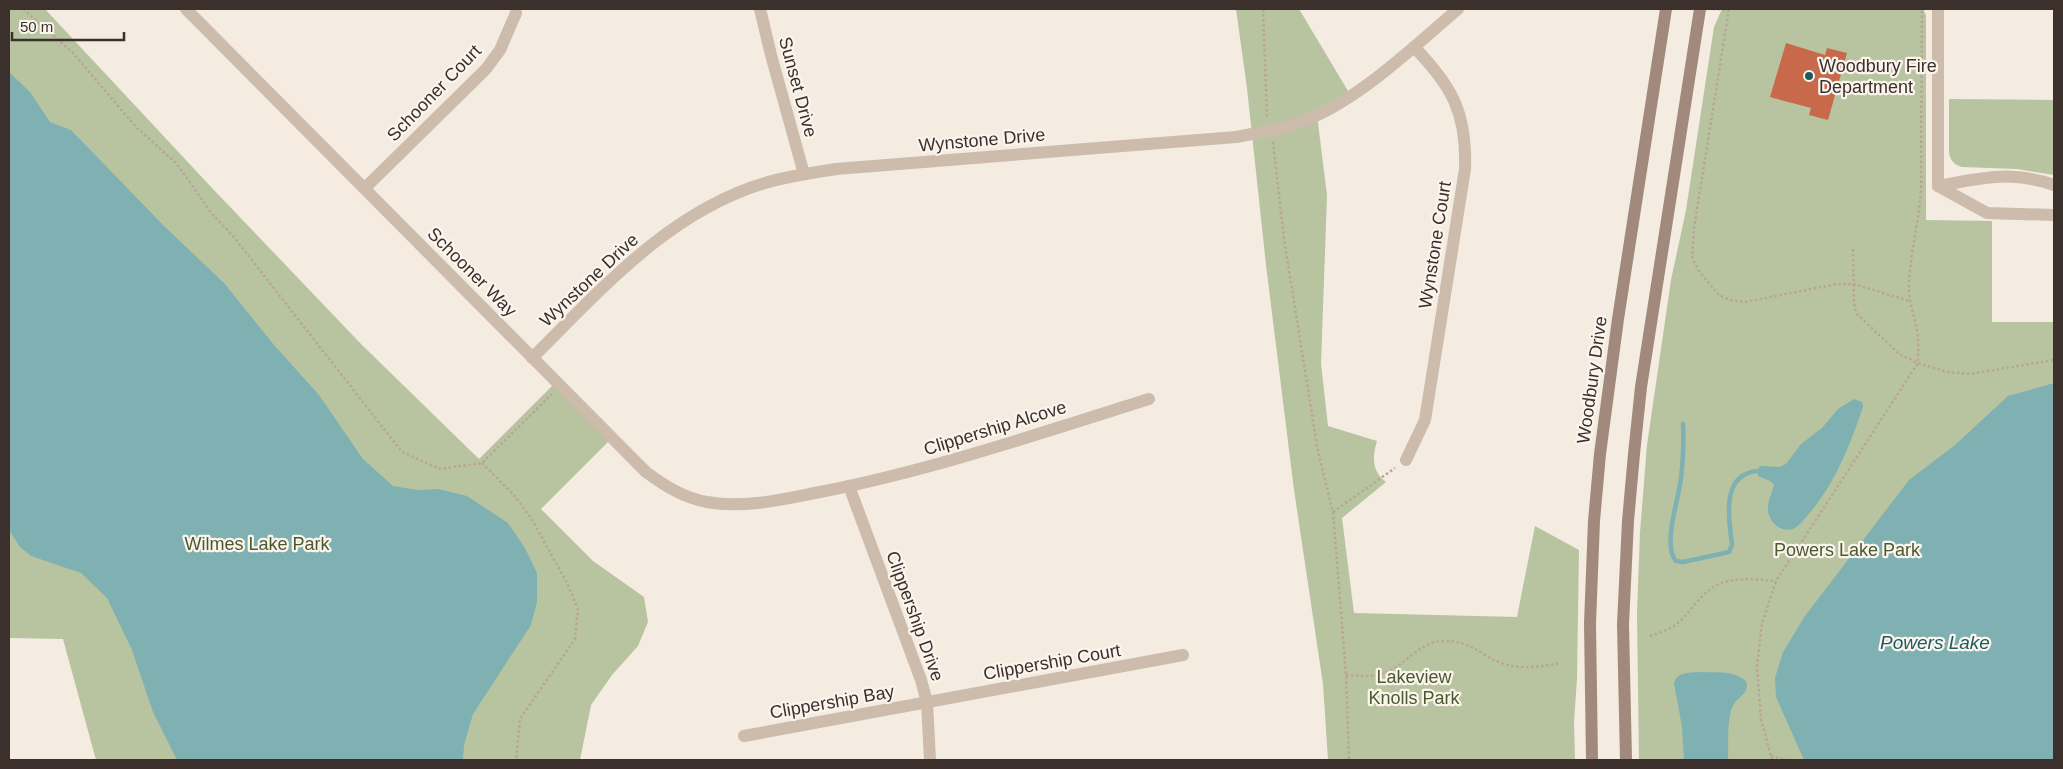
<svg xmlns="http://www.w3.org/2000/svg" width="2063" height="769" font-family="Helvetica,sans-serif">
	<rect width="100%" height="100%" fill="#f4ebe1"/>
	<g fill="#b8c4a0">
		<path d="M9 9H45L212 188 362 345 479 459 556 382 612 438 541 509 593 561 644 597 648 622 638 646 612 675 591 705 580 760H96L63 639 9 638Z"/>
		<path d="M1236 9H1299L1351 96 1317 115 1327 195 1321 364 1328 426 1377 441C1372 457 1372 472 1386 482L1342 518 1354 613 1517 617 1535 526 1579 550 1577 678 1574 722 1575 760H1328L1323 684 1294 490 1266 265 1247 88Z"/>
		<path d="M1722 9H1923L1926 15V220L1992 221V322H2054V760H1639L1637 614 1640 532 1647 445 1671 280 1686 210 1714 27Z"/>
		<path d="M1949 99 2054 100V175L2017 169 1962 167C1954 165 1950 160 1949 152Z"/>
	</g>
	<g fill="#7fb0b2">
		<path d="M9 72 30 92 50 122 71 130 164 226 224 283 274 345 319 395 363 459 393 486 417 490 438 489 467 496 508 523 525 548 537 573V602L531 625 473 714 464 745 463 760H177L153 712 132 650 107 598 81 573 31 556 20 547 9 530Z"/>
		<path d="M2054 383V760H1804L1776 697 1775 678 1783 652 1805 616 1909 480 1955 445 2008 396Z"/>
		<path d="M1854 399 1862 402 1863 407C1850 445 1834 486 1807 516 1804 520 1798 527 1793 529 1779 533 1767 520 1768 507 1768 500 1772 493 1774 485L1770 481 1758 476 1757 471 1760 466 1779 467 1786 464 1801 444 1822 428 1838 409Z"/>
		<path d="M1701 672C1718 673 1732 670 1746 681 1750 693 1739 696 1734 704 1726 717 1729 744 1728 760H1684L1682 727 1674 683C1678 671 1690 673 1701 672Z"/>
	</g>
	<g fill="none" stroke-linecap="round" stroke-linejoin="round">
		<path stroke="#7fb0b2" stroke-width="4.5" d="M1683 424C1684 443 1683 460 1681 478 1679 498 1662 546 1676 561L1683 562 1729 552 1732 545C1729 520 1720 475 1757 471"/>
	</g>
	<path fill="#c8694b" d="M1786 43 1825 55 1827 48 1847 53 1828 120 1809 115 1811 108 1770 97Z"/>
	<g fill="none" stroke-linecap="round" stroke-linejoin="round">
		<g stroke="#b9a596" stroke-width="2.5" stroke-dasharray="2.5 2.5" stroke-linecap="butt">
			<path d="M23 9 73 53 136 127 177 164 212 214 233 236 402 452 440 469 482 463 552 394"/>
			<path d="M1263 9 1267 117"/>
			<path d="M1713 9H1723L1728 11"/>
			<path d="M1729 9 1694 228 1692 257 1698 270 1719 295 1730 300 1745 302 1837 284H1854L1909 301"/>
			<path d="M1273 142 1284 239 1318 452 1333 512 1346 675 1349 760"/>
			<path d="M1853 249 1854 303 1856 313 1899 354 1918 363 1947 372 1970 374 2054 360"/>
			<path d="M482 463 513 494 531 518 567 583 578 609 575 639 520 719 516 760"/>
			<path d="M1333 512 1395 468"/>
			<path d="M1650 636C1656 634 1663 632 1669 629 1691 617 1699 589 1725 582 1742 577 1760 580 1776 581"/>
			<path d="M1346 675C1359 676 1373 677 1385 673 1406 665 1419 641 1444 641 1472 641 1478 654 1501 663 1521 670 1541 667 1561 663"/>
			<path d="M1771 756 1788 760"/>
			<path d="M1772 760 1761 719 1757 666 1762 623 1776 581 1918 363C1918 352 1919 342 1917 331 1915 316 1908 302 1909 286 1910 245 1924 207 1921 166L1922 9"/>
		</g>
		<g stroke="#cdbbac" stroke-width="12">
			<path d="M186 9 646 472C665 486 684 498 707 502 744 509 784 499 820 492 932 470 1041 433 1149 399"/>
			<path d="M760 9 771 55 804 174"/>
			<path d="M1938 186V9"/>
			<path d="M1938 186 1987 213 2054 215"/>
			<path d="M1938 186C1980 178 2012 170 2054 185"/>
			<path d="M365 188 486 69 500 50 516 13"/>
			<path d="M532 358C601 290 668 212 765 183 788 176 812 173 836 169L1236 137C1256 133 1277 130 1296 124 1355 104 1411 49 1458 9"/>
			<path d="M1406 460 1425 420 1465 169C1467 113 1452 86 1414 47"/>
			<path d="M849 486 921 680 927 702 930 760"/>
			<path d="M744 736 1183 655"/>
		</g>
		<g stroke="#a18a7d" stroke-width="12">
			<path d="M1592 760 1590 623 1594 521 1600 454 1618 319 1666 9"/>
			<path d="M1626 760 1623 624 1628 521 1634 454 1641 387 1700 9"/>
		</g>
	</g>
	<circle fill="#1f5a5e" stroke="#fbf5ee" stroke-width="2" cx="1809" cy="76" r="5"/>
	<g text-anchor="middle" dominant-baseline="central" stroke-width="4.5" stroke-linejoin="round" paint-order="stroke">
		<g font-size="18" fill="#3b302b" stroke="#fbf5ee" text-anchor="start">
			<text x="1819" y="66">Woodbury Fire<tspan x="1819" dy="21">Department</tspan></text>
		</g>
		<g font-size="18" fill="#3b302b" stroke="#fbf5ee">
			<text transform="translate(798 87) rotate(75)">Sunset Drive</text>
			<text transform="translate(434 93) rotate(-46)">Schooner Court</text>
			<text transform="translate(982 140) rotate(-5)">Wynstone Drive</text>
			<text transform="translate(1435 245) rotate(-81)">Wynstone Court</text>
			<text transform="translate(472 272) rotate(45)">Schooner Way</text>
			<text transform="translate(589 280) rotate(-43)">Wynstone Drive</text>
			<text transform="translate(1592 380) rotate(-82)">Woodbury Drive</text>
			<text transform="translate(995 428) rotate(-17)">Clippership Alcove</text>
			<text transform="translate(915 616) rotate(70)">Clippership Drive</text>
			<text transform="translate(1052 662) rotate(-10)">Clippership Court</text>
			<text transform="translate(832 702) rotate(-10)">Clippership Bay</text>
		</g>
		<g font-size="18" fill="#4a5a2e" stroke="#fbf5ee">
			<text x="257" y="544">Wilmes Lake Park</text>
			<text x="1847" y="550">Powers Lake Park</text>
			<text x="1414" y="677">Lakeview<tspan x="1414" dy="21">Knolls Park</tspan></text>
		</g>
		<g font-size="19" font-style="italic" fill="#1f5a5e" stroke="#fbf5ee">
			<text x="1935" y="642">Powers Lake</text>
		</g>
	</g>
	<rect width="2063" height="769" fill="none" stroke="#3b302b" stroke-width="20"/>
	<path d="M12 32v8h112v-8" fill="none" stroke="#3b302b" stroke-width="2.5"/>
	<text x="20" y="32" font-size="15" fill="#3b302b" stroke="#fbf5ee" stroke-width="4" paint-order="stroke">50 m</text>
</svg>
